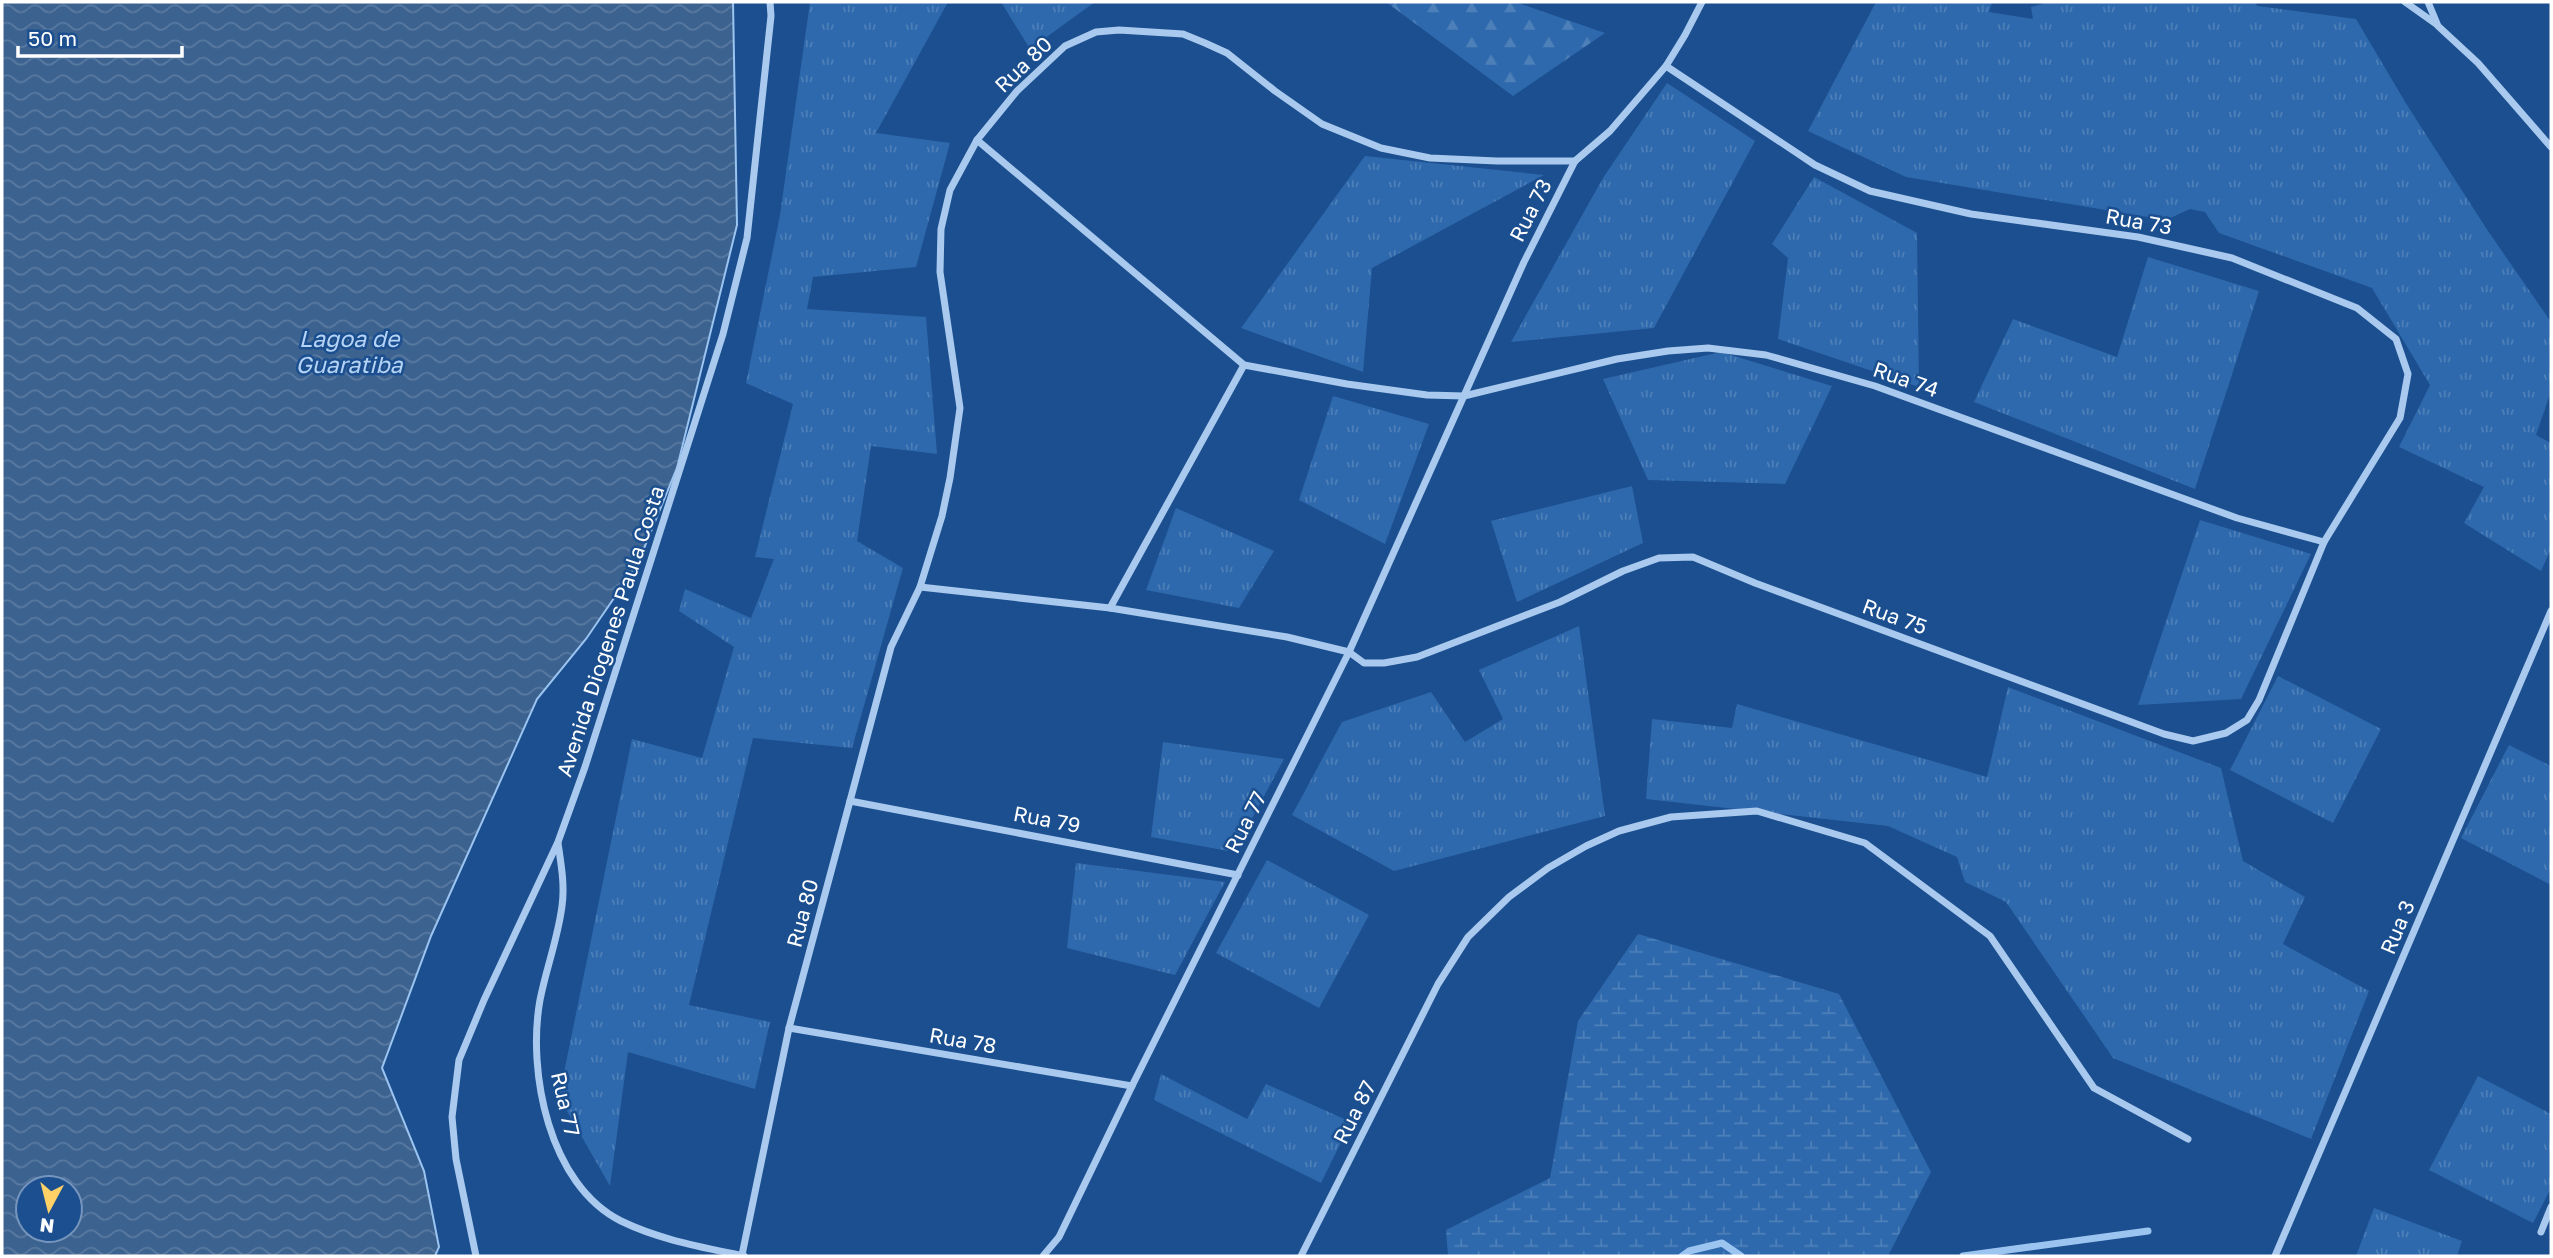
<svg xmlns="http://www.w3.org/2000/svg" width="2553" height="1258" font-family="'Golos Text',sans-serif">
	<defs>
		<pattern id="grass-tufts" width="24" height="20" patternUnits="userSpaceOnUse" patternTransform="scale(1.75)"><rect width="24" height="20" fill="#2e69ad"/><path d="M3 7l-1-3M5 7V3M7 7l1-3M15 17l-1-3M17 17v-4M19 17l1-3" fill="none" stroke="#4d80b9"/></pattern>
		<pattern id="forest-firs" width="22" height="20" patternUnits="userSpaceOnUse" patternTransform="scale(1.75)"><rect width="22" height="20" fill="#2e69ad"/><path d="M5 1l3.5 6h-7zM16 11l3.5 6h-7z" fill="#4d80b9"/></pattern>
		<pattern id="wetland-marsh" width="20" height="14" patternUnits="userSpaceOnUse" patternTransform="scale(1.75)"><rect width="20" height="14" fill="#2e69ad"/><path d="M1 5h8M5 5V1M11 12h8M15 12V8" fill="none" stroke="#4d80b9"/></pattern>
		<pattern id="water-waves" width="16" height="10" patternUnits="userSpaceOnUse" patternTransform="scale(1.75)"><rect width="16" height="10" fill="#3c6290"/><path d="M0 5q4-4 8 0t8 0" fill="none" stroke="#597aa1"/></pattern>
	</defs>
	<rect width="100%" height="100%" fill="#1b4f8f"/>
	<g fill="url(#grass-tufts)">
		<path d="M810 2H948L876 133 950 143 916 267 813 277 807 309 926 317 937 454 871 446 857 541 903 568 852 748 753 738 689 1005 770 1022 755 1089 628 1052 610 1186 559 1097 632 739 702 758 734 647 679 611 685 589 751 618 774 559 755 557 793 404 746 383 780 215Z"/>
		<path d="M1001 2H1095L1030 49Z"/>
		<path d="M1876 2H1992L1989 12 2033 19 2031 7 2049 2H2255L2257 6 2356 19 2407 105 2486 228 2551 322V391L2536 435 2551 443V549L2541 571 2464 523 2484 487 2399 447 2430 385 2372 288 2219 233 2205 212 2190 209 2166 220 1906 177 1808 131Z"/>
		<path d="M1667 83 1755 141 1654 328 1511 342 1603 178Z"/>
		<path d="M1365 156 1544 175 1372 268 1363 372 1241 328Z"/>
		<path d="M1814 177 1917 233 1919 387 1778 339 1788 258 1772 244Z"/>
		<path d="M2148 257 2259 291 2195 489 1974 402 2013 319 2117 357Z"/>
		<path d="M1721 352 1832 386 1785 484 1648 480 1603 379Z"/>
		<path d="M1333 396 1429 424 1385 544 1299 500Z"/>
		<path d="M1632 486 1643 543 1517 602 1491 521Z"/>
		<path d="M1176 508 1274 551 1239 608 1146 590Z"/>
		<path d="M2200 520 2311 554 2241 699 2138 705Z"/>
		<path d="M1579 626 1605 816 1394 871 1292 815 1342 722 1431 692 1465 742 1503 719 1479 670Z"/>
		<path d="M2278 676 2381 729 2333 823 2230 770Z"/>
		<path d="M2008 687 2221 768 2243 861 2305 897 2283 944 2369 991 2311 1139 2113 1058 2006 902 1965 882 1957 857 1888 826 1646 799 1652 719 1732 728 1737 704 1987 777Z"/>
		<path d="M1163 742 1284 759 1234 852 1151 837Z"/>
		<path d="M2509 745 2551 766V885L2461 838Z"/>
		<path d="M1267 860 1369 915 1319 1008 1216 953Z"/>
		<path d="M1076 863 1225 882 1175 975 1067 948Z"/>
		<path d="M1161 1074 1247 1119 1266 1084 1351 1122 1321 1183 1154 1100Z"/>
		<path d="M2478 1076 2551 1114V1188L2533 1223 2429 1170Z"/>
		<path d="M2374 1208 2462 1241 2457 1256H2356Z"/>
	</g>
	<path fill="url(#forest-firs)" d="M1386 2H1515L1605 33 1513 96Z"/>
	<path fill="url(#wetland-marsh)" d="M1638 934 1839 994 1931 1172 1888 1256H1448L1446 1230 1550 1178 1578 1021Z"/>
	<path fill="url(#water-waves)" stroke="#9cc4f0" stroke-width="2" fill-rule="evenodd" d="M2 2H733L737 225 677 468 638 563 586 639 537 699 431 936 382 1068 424 1171 439 1247 435 1256H2ZM28 1188H70V1230H28Z"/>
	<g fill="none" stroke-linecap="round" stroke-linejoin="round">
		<g stroke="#9cc4f0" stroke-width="7">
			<path d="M1682 1256 1689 1251 1722 1243 1741 1256"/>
			<path d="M1963 1256 2148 1231"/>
		</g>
		<g stroke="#a9c9ee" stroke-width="7">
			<path d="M2405 2 2436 24"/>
			<path d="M2428 2 2438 26 2478 63 2551 147"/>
			<path d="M977 140 1244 365 1347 384 1427 395 1464 396 1617 359 1668 351 1708 348 1766 355 1875 386 2237 518 2324 542"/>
			<path d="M920 587 1110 608 1287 637 1349 652 1364 663H1384L1417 657 1560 602 1623 571 1659 558 1693 557 1755 583 2164 734 2193 741 2226 733 2247 720 2259 700 2324 542 2400 418 2408 374 2396 339 2357 308 2232 258 2138 237 1971 214 1870 191 1815 165 1666 66"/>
			<path d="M1110 608 1244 365"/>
			<path d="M850 801 1238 875"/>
			<path d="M558 843C561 864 565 885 562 906 558 938 546 969 540 1000 527 1072 549 1185 621 1221 660 1240 702 1247 744 1256"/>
			<path d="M789 1028 1132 1086"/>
			<path d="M2541 1232 2551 1207"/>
			<path d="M742 1255 789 1028 850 801 891 647 920 587 942 516 950 478 960 408 940 272 941 229 950 190 977 140 1017 91 1065 46 1096 32 1119 30 1183 34 1205 43 1227 53 1275 91 1322 124 1381 148 1430 158 1497 161H1575"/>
			<path d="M476 1256 456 1159 452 1117 459 1060 484 1000 558 842 585 767 723 334 747 238 771 16 770 2"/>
			<path d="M1043 1256 1059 1237 1132 1086 1349 652 1524 262 1575 161 1610 131 1666 66 1685 35 1702 2"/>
			<path d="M1301 1256 1438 984 1468 937 1509 897 1548 868 1586 846 1619 831 1671 817 1757 811 1865 843 1990 936 2094 1088 2188 1139"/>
			<path d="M2275 1256 2551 611"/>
		</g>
	</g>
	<g text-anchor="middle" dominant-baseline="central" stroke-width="5" stroke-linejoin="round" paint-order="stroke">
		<g font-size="21" fill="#fff" stroke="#1b4f8f">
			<text transform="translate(1023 64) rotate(-44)">Rua 80</text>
			<text transform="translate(1530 210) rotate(-63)">Rua 73</text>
			<text transform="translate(2139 221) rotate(10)">Rua 73</text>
			<text transform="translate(1906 379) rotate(19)">Rua 74</text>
			<text transform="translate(1895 616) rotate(20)">Rua 75</text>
			<text transform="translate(610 631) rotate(-72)">Avenida Diogenes Paula Costa</text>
			<text transform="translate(1047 819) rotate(11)">Rua 79</text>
			<text transform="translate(1245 822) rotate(-63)">Rua 77</text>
			<text transform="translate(802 913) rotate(-75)">Rua 80</text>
			<text transform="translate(2397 927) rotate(-67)">Rua 3</text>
			<text transform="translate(963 1040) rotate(10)">Rua 78</text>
			<text transform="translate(566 1104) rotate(77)">Rua 77</text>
			<text transform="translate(1354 1112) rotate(-63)">Rua 87</text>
		</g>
		<g font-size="23" font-style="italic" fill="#b5d3f5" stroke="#1b4f8f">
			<text x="349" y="338">Lagoa de<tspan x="349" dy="26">Guaratiba</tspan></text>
		</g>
	</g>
	<rect width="2553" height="1258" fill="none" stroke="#ffffff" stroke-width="7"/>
	<g transform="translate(49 1209) rotate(187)"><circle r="33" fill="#1b4f8f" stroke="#7695bc" stroke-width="2"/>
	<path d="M0-5L12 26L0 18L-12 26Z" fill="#ffd166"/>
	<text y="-10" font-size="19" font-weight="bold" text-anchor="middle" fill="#ffffff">N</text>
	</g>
	<path d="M18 46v10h164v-10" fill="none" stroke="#ffffff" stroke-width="3.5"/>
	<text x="28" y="46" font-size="21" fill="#ffffff" stroke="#1b4f8f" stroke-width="5" paint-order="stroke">50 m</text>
</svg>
